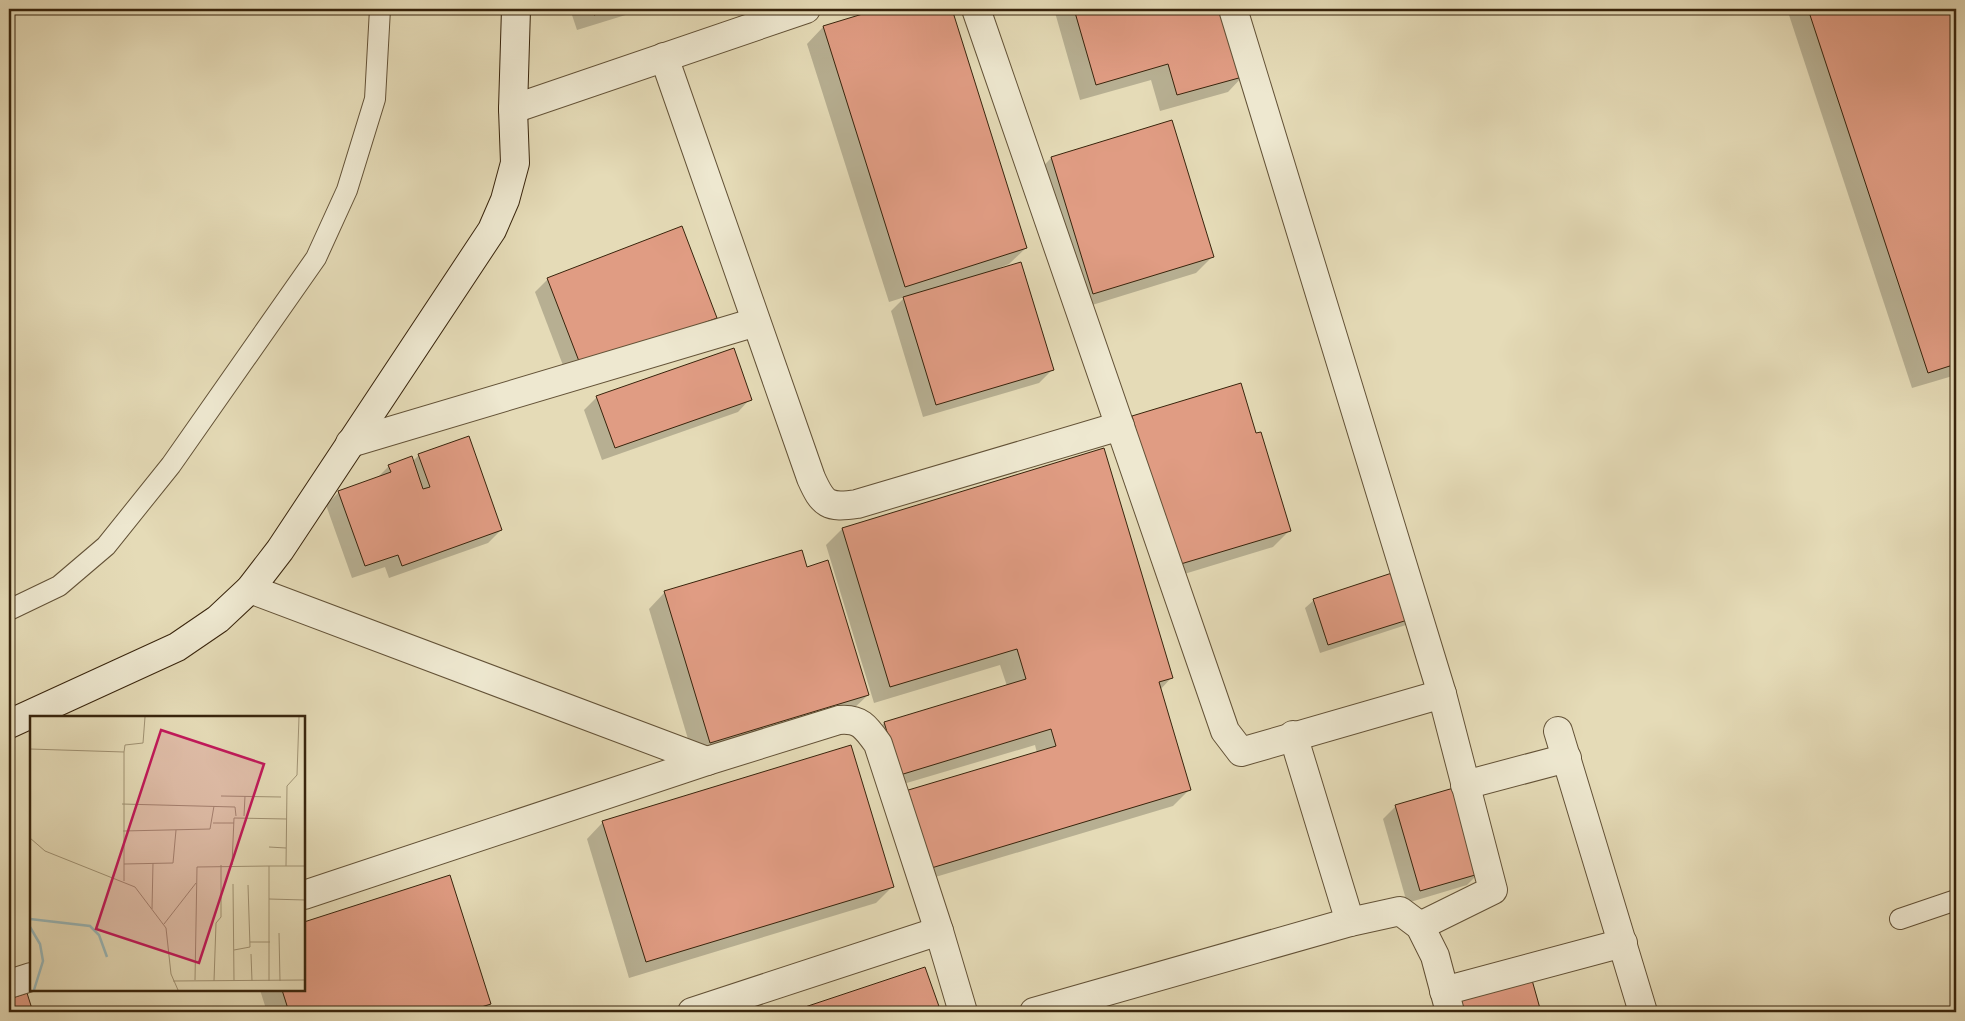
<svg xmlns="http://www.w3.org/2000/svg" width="1965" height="1021" font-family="Alegreya,serif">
	<rect width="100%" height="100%" fill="#e5dbb7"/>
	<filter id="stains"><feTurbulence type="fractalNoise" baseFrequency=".004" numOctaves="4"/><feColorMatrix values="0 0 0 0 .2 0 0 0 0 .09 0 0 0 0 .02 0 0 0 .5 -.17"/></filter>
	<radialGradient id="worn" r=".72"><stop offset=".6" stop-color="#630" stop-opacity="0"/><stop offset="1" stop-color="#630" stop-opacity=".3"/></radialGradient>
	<g fill="#0003">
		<path d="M570 9H645L577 30Z"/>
		<path d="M883 9H950L1026 248 1009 264 999 268 1052 370 1039 383 923 417 891 311 905 297 889 302 807 44 823 27Z"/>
		<path d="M1054 9H1225L1244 75 1228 92 1160 111 1151 80 1080 100Z"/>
		<path d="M1787 9H1956V375L1912 388Z"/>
		<path d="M1171 121 1212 257 1196 273 1076 310 1035 175 1051 158Z"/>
		<path d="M548 279 715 317 703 330 569 381 535 292Z"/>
		<path d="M597 397 750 399 738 412 602 460 584 410Z"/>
		<path d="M1133 417 1256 435 1290 530 1273 547 1158 582 1128 485 1116 433Z"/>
		<path d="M419 455 501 530 488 543 389 578 385 567 352 578 326 505 339 492 376 479 389 466 412 462Z"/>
		<path d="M842 529 1172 677 1160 690 1190 789 1173 806 912 884 1037 753 1035 745 883 790 868 740 884 723 1007 686 1000 665 874 703 826 545Z"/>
		<path d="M807 568 868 695 851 711 694 759 649 609 665 592Z"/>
		<path d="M1314 600 1415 616 1406 625 1320 653 1305 608Z"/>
		<path d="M1396 806 1480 872 1467 885 1407 903 1383 819Z"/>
		<path d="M603 822 893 886 876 903 629 978 587 839Z"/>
		<path d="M449 877 490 1003 481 1012H267L260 990H304V924Z"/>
		<path d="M925 968 939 1012H796L797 1011Z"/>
		<path d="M1531 981 1540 1012H1443Z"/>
	</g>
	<g fill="#e09c83" stroke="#38240c">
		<path d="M592 9H613L594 15Z"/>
		<path d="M879 9H952L1027 248 905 287 823 26Z"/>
		<path d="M1074 9H1226L1246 76 1177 95 1168 64 1096 85Z"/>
		<path d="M1808 9H1956V364L1928 373Z"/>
		<path d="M1172 120 1214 257 1093 294 1051 157Z"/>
		<path d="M682 226 717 318 582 369 547 278Z"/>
		<path d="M1021 262 1054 370 936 405 903 297Z"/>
		<path d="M734 348 752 400 615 448 596 396Z"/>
		<path d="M1241 383 1256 433 1261 432 1291 531 1174 566 1132 416Z"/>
		<path d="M469 436 502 530 402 566 398 555 365 566 338 491 391 472 388 465 412 456 423 489 430 487 418 454Z"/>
		<path d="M1104 448 1173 678 1159 682 1191 790 928 869 905 791 1056 746 1051 729 900 775 884 722 1026 679 1017 649 890 687 842 528Z"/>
		<path d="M802 550 807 567 828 560 869 695 710 743 664 591Z"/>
		<path d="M1401 570 1417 617 1328 645 1313 599Z"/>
		<path d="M851 745 894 887 646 962 602 821Z"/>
		<path d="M1457 787 1482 873 1420 891 1395 805Z"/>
		<path d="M450 875 491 1004 465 1012H289L282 990H304V922Z"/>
		<path d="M925 967 941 1012H797L796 1010Z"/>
		<path d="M1532 980 1541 1012H1454L1451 1002Z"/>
		<path d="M27 993 33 1012H9V999Z"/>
	</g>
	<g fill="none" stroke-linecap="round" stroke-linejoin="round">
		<g stroke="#635237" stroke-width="22">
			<g id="lane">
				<path d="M9 610 59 586 106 546 171 465 316 258 347 190 375 99 380 9"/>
				<path d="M1900 919 1956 900"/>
			</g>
		</g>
		<g stroke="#635237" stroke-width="30">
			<g id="street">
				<path d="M976 9 1225 731 1241 752 1442 694"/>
				<path d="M1233 9 1442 694 1493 890 1420 926"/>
				<path d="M664 57 811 478C823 505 828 508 857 504L1120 426"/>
				<path d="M513 109 806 9"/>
				<path d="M350 443 756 322"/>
				<path d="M250 589 707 761"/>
				<path d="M1558 731 1643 1012"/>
				<path d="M1293 735 1350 922"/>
				<path d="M1465 785 1567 758"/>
				<path d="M304 895 707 761 839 720C860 718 866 727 878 744L939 931 963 1012"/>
				<path d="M9 984 31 977"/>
				<path d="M1444 991 1623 943"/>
				<path d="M692 1012 939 931"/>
				<path d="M1034 1012 1350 922 1400 911 1420 926 1435 956 1450 1012"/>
			</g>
		</g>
		<g stroke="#38240c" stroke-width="30">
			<path id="secondary" d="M9 724 177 647 218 619 250 589 280 550 492 230 505 200 515 163 513 109 516 9"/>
		</g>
		<use href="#lane" stroke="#eee8d0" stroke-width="20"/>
		<use href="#street" stroke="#eee8d0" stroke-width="28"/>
		<use href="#secondary" stroke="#eee8d0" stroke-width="28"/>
	</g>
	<g transform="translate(30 716)">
		<rect width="275" height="275" fill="#e5dbb7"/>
		<path fill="none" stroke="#9ab8b9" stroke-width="2.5" d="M0 203 60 210 69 219 77 241M0 211 10 228 13 245 4 274"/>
		<path fill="none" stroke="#a09273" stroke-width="1" d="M0 33 94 36 95 29 113 27 115 1M94 36V165M191 80 251 81M92 88 205 91 206 100M214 100 215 80M183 107H204M93 115 180 113 184 90M0 122 15 135 105 171 136 212 141 258 148 274M239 131 256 132M94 148 143 147 146 114M202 149 204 102 257 103M256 150 257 70 267 59 269 1M203 168 204 265M239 183 275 184M122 193 123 147M134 208 166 167M249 217 250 265M220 226H240M204 234 220 231 218 169M221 238 222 265M165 264 167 151 239 150M143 265 275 264M184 265 186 207 191 201V149M239 265V150H275"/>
		<path fill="#c2185b" fill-opacity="0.15" stroke="#c2185b" stroke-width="2.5" d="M131 14 234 48 169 247 66 213Z"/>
		<rect width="275" height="275" fill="none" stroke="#38240c" stroke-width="2.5"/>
	</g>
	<rect width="1965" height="1021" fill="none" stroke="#e5dbb7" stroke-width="30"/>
	<rect x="10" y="10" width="1945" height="1001" fill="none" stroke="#38240c" stroke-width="2.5"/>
	<rect x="15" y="15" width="1935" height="991" fill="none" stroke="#38240c"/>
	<rect width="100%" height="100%" filter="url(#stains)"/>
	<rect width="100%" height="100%" fill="url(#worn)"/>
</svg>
